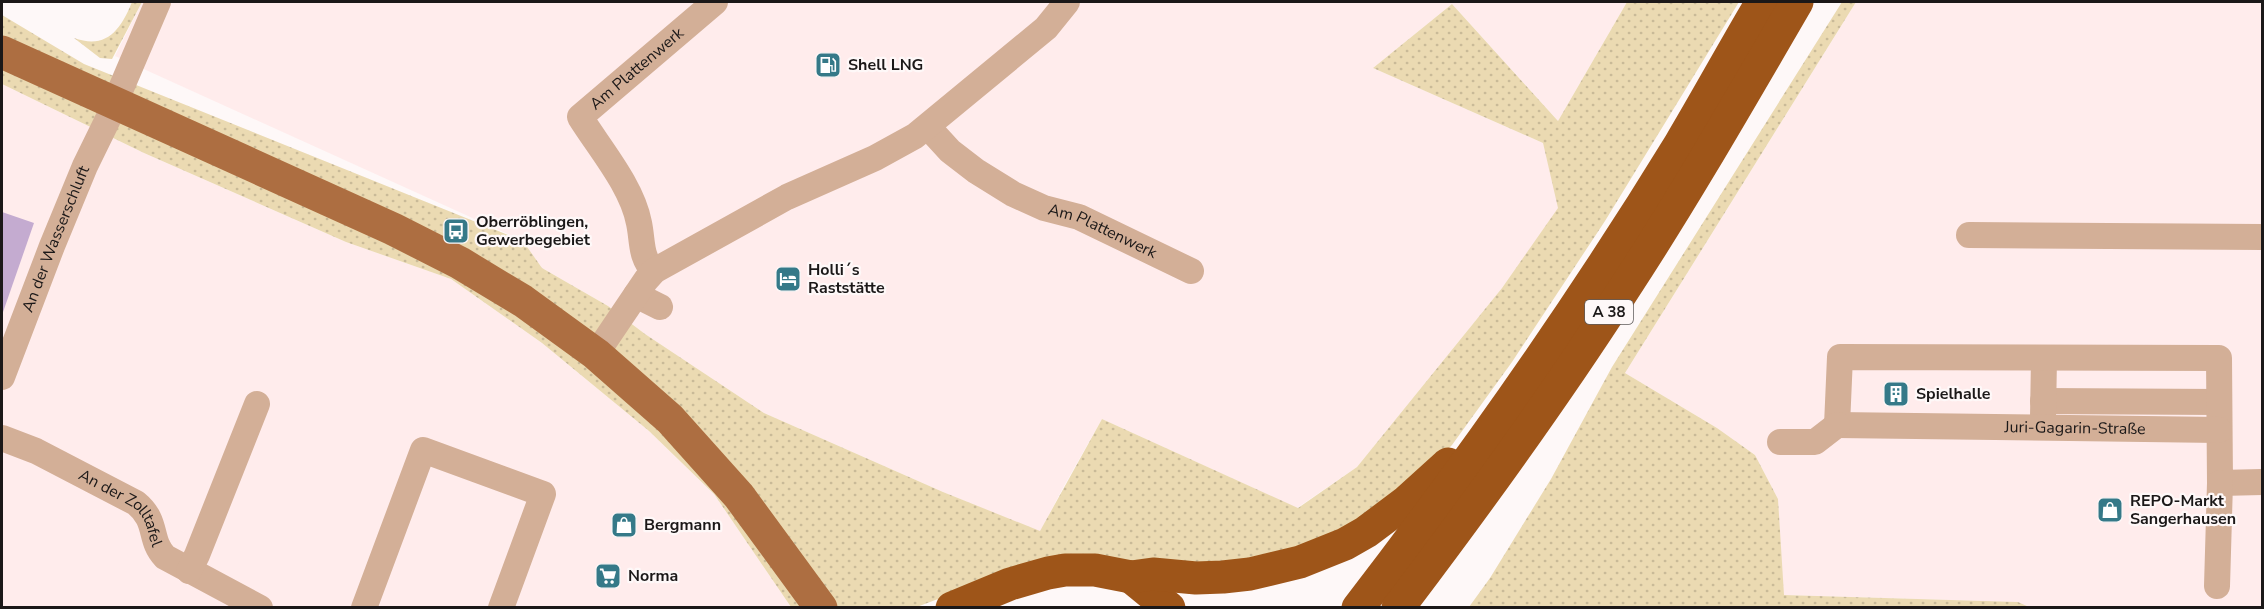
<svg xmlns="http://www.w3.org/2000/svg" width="2264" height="609" font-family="'Nunito Sans',sans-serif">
	<defs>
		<pattern id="grass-dots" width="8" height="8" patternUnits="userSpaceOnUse" patternTransform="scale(1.5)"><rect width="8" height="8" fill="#ebdab2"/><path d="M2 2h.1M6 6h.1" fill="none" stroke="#c9ba98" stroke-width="1.8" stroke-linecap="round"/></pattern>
	</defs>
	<rect width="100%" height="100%" fill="#fef8f8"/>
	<g fill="#ffecec">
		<path d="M142 2H1627L1558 121 1452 4 1373 68 1543 143 1559 208 1502 288 1357 467 1297 508 1102 419 1064 486 1040 532 943 492 764 413 645 334 608 306 542 268 523 241 115 56Z"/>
		<path d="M1856 2H2262V607L2029 608 2018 602 1783 595 1778 499 1755 455 1717 428 1625 373Z"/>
		<path d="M2 84 144 153 346 242 451 279 542 343 649 431 714 494 791 607H2Z"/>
	</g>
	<g fill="url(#grass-dots)">
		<path d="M132 2H142L112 59 100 58 74 38C107 50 121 29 132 2Z"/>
		<path d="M1627 2H1739L1605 221 1512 362 1452 445 1397 501 1272 562 1018 569 914 608 791 607 714 494 649 431 542 343 451 279 346 242 144 153 2 84V15L84 64 523 241 542 268 608 306 645 334 764 413 943 492 1040 531 1102 419 1298 508 1357 467 1502 288 1558 208 1543 143 1373 68 1452 4 1558 121Z"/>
		<path d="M1842 2H1856L1625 373 1717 428 1755 455 1778 499 1784 595 2018 602 2029 607H1469L1490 578 1551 479 1612 367Z"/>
	</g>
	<path fill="#c4abd0" d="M2 212 34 223 2 315Z"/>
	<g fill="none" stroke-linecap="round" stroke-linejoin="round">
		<g stroke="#d3af97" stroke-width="26">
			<path id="s1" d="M928 127 950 151 976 171 1013 194 1044 208 1079 217 1191 271"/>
			<path d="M1969 235 2262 237"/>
			<path id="s2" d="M654 271C640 257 643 242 639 223 632 186 600 149 580 117L715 2"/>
			<path d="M636 295 660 307"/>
			<path d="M596 354 646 280 654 271 787 197 875 158 915 136 1046 28 1067 2"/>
			<path id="s3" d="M2 377 52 246 85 166 108 119 158 2"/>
			<path d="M2043 401 2219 402"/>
			<path d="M2043 417 2044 358"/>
			<path d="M1837 425 1840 357 2219 358 2220 483 2262 482"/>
			<path id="s4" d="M1837 425 2219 430"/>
			<path id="s5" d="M2 438 36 451 136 503C159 522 148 539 165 557L260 608"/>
			<path d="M1780 442H1815L1837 425"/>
			<path d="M189 571 197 555 257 404"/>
			<path d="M2217 586 2220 483"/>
			<path d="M364 608 423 450 543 494 501 608"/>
		</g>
		<path stroke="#ad6e41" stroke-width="33" d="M2 52 393 229 460 263 523 301 596 354 670 419 739 496 821 608"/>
		<g stroke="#9e5519" stroke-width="33">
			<path d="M1131 577 1169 608"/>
			<path d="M952 608 1010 584 1048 573 1065 570H1095L1131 577 1153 574 1196 578 1223 577 1250 574 1300 562 1345 544 1366 532 1406 502 1448 464"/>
			<path d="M1358 608C1473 459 1582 304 1680 144 1708 97 1734 49 1762 2"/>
			<path d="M1398 608C1477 504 1553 399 1624 289 1685 196 1741 98 1797 2"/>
		</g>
	</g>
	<defs>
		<g id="fuel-square" transform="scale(1.35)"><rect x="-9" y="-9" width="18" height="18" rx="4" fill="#357988" stroke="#fef8f8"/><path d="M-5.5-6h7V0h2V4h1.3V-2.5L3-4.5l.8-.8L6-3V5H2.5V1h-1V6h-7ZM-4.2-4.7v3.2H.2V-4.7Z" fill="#fff"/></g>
		<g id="bus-square" transform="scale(1.35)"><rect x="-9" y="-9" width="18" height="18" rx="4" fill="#357988" stroke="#fef8f8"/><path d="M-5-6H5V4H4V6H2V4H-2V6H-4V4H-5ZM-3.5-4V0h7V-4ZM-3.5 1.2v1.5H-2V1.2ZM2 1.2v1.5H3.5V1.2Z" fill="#fff"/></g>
		<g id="hotel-square" transform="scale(1.35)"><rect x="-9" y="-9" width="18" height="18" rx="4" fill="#357988" stroke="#fef8f8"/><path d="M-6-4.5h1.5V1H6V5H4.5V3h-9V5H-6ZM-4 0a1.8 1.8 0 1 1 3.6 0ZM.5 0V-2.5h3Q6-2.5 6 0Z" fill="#fff"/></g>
		<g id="building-square" transform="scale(1.35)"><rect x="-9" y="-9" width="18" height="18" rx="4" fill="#357988" stroke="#fef8f8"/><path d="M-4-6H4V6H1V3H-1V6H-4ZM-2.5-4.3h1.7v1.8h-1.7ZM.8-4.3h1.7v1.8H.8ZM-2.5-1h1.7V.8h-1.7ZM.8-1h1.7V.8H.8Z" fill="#fff"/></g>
		<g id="shop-square" transform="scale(1.35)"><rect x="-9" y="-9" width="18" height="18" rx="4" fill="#357988" stroke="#fef8f8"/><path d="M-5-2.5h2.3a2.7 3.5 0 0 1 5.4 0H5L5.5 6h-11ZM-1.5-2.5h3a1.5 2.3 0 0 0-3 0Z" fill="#fff"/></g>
		<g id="supermarket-square" transform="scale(1.35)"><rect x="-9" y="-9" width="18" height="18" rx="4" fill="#357988" stroke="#fef8f8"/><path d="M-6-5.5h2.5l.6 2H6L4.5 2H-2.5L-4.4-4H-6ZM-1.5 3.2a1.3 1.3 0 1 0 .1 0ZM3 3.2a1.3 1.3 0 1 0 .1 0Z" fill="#fff"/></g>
	</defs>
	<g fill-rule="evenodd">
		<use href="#fuel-square" x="828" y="65"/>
		<use href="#bus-square" x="456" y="231"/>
		<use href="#hotel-square" x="788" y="279"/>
		<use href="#building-square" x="1896" y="394"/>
		<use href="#shop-square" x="2110" y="510"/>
		<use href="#shop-square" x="624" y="525"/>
		<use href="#supermarket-square" x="608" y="576"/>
	</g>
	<g text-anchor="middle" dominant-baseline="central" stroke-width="4.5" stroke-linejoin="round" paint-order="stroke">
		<rect fill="#fef8f8" stroke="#5f5b5b" stroke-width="1.5" x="1585" y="300" width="48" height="24" rx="4.5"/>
		<g font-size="15" font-weight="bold" fill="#1b1818">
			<text x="1609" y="312">A 38</text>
		</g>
		<g font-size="16" font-weight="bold" fill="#1b1818" stroke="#fef8f8" text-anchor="start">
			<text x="848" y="65">Shell LNG</text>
			<text x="476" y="222">Oberröblingen,<tspan x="476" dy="18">Gewerbegebiet</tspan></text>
			<text x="808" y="270">Holli´s<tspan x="808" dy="18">Raststätte</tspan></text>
			<text x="1916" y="394">Spielhalle</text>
			<text x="2130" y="501">REPO-Markt<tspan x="2130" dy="18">Sangerhausen</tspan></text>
			<text x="644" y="525">Bergmann</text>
			<text x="628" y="576">Norma</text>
		</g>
		<g font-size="16" fill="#1b1818" stroke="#fef8f8">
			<text stroke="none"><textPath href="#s2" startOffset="248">Am Plattenwerk</textPath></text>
			<text stroke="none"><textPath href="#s1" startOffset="206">Am Plattenwerk</textPath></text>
			<text stroke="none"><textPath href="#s3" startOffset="148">An der Wasserschluft</textPath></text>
			<text stroke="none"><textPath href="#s4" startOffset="238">Juri-Gagarin-Straße</textPath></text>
			<text stroke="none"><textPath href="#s5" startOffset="142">An der Zolltafel</textPath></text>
		</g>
	</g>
	<rect width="2264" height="609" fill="none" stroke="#1b1818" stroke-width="6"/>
</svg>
